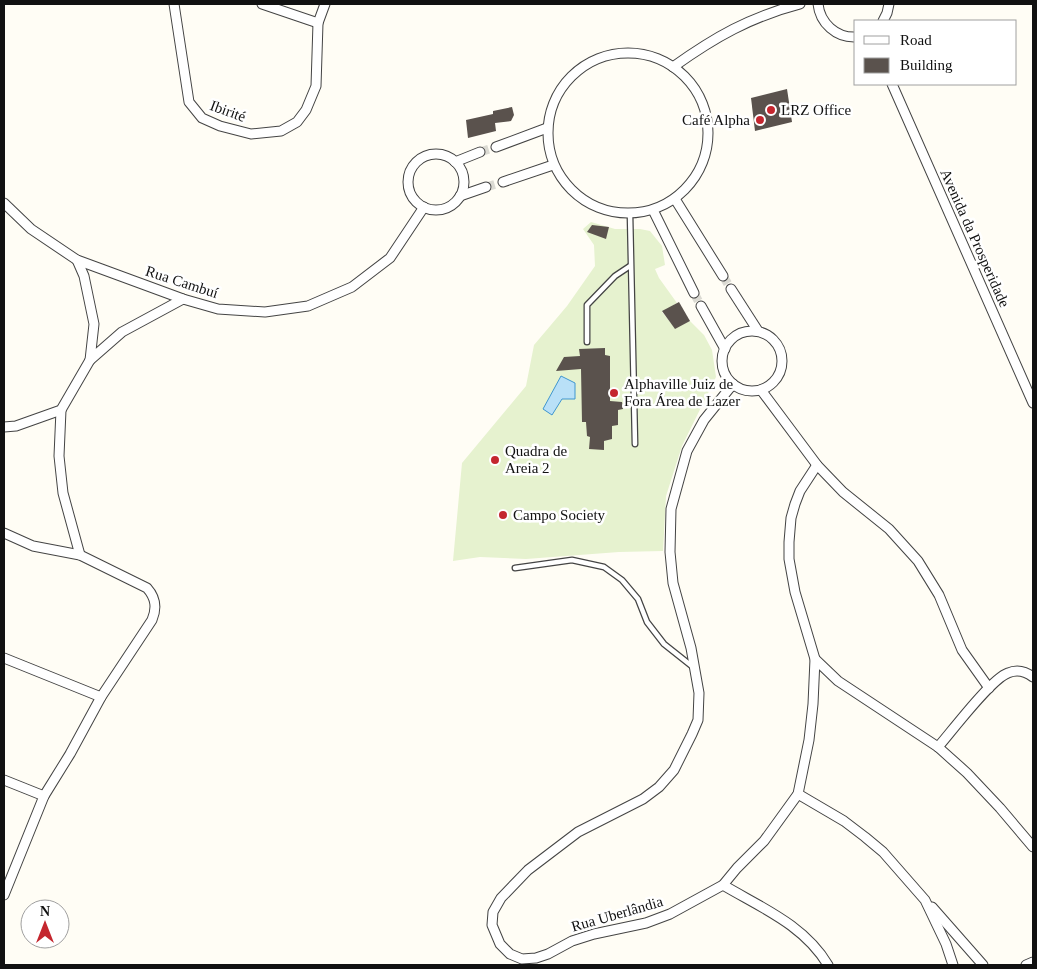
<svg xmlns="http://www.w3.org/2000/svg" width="1037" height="969" font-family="Georgia,serif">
	<rect width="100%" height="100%" fill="#fffdf5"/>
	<path fill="#e6f2cf" d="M591 222 615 229H640L650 231 662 246 665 265 655 269 659 278 677 303 662 312 675 328 690 321 704 335 712 350 716 377 682 446 666 496 663 551 619 552 526 559 480 557 453 561 462 463 526 386 534 345 567 306 595 266 594 245 583 229Z"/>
	<path fill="#b9e0f7" stroke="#3f96cf" d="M561 376 575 383V399H562L552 415 543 409Z"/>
	<g fill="#5a524d">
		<path d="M787 89 792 122 755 131 751 98Z"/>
		<path d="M512 107 514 115 511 121 495 123 496 131 468 138 466 120 493 114V111Z"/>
		<path d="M592 225 609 227 606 239 587 232Z"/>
		<path d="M679 302 690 321 675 329 662 311Z"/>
		<path d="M605 348V355L610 356V401L622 402 623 409 618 410V425L612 426V439L604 441V450L589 449 590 437 587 436 586 422H582L581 369 556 371 564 357 580 356 579 349Z"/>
	</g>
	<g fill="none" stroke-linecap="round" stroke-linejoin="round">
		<g stroke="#dbdad3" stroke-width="9" stroke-dasharray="9 4.5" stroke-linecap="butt">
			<path d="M480 152 496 147"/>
			<path d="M486 187 503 182"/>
			<path d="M723 276 731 289"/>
			<path d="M694 293 701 306"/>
		</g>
		<g stroke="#444" stroke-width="7">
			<g id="lane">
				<path d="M630 214 635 444"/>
				<path d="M587 342V305L615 276 630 266"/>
				<path d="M515 568 572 560 604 567 622 580 638 599 647 622 664 644 693 667"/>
			</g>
		</g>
		<g stroke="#444" stroke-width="11">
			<g id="street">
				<path d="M174 4 189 102 202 118 220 126 251 134 281 131 297 122 306 110 316 86 318 23 325 4"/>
				<path d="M262 4 318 23"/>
				<path d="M818 4C820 23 836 38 856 37"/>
				<path d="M883 21 887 13 889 4"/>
				<circle cx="628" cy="133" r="80"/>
				<path d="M673 67C715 37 750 17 800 4"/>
				<path d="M892 84 1033 403"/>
				<path d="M496 147 547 128"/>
				<circle cx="436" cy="182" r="28"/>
				<path d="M455 162 480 152"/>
				<path d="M503 182 553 165"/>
				<path d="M460 196 486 187"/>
				<path d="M675 199 723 276"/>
				<path d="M4 203 31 229 77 260 183 299 218 309 265 312 308 306 352 287 390 258 424 207"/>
				<path d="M653 210 694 293"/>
				<path d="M77 260 84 276 94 324 90 360 122 332 183 299"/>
				<path d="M731 289 758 331"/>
				<path d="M701 306 725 349"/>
				<circle cx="752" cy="361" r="30"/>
				<path d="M733 384 704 420 687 451 671 509 670 552 673 583 691 648 699 693 698 720 692 734 674 770 659 787 643 799 578 832 528 870 501 898 493 912 492 925 500 944 510 954 522 959 536 958 548 954 572 941 594 934 646 923 670 914 723 885 737 868 764 841 798 794 809 740 813 704 815 659 795 592 789 559V542L791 518 795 504 800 491 817 465"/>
				<path d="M761 390 817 465 843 492 889 529 918 561 939 595 962 650 989 688"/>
				<path d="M61 410 59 456 63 493 80 555"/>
				<path d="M4 427 16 426 61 410 90 360"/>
				<path d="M4 533 33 546 80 555 147 588C156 598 157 608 152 620L101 697 70 754 44 796 4 895"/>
				<path d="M4 658 101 697"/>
				<path d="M815 659 838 681 938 747 967 773 1000 808 1033 847"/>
				<path d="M938 747C952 731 991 679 1008 673 1017 669 1025 671 1033 677"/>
				<path d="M4 780 44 796"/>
				<path d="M798 794 844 821 865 837 883 852 925 900 946 944 953 965"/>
				<path d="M723 885C762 908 804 925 828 965"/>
				<path d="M932 907 983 965"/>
				<path d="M1026 965 1033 962"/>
			</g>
		</g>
		<use href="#lane" stroke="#fff" stroke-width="4.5"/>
		<use href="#street" stroke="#fff" stroke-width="9"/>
	</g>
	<g fill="#c4262e" stroke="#fff" stroke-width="2">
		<circle cx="771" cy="110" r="5"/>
		<circle cx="760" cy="120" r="5"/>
		<circle cx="614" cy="393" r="5"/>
		<circle cx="495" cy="460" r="5"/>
		<circle cx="503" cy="515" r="5"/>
	</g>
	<g text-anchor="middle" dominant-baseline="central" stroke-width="5" stroke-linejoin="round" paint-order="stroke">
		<g font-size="15" fill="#111" stroke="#fff" text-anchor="start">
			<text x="781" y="110">LRZ Office</text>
			<text x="750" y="120" text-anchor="end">Café Alpha</text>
			<text x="624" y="384">Alphaville Juiz de<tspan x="624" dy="17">Fora Área de Lazer</tspan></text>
			<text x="505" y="451">Quadra de<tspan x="505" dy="17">Areia 2</tspan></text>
			<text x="513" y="515">Campo Society</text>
		</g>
		<g font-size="15" fill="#111" stroke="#fff">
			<text transform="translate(228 111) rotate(20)">Ibirité</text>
			<text transform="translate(975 238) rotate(66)">Avenida da Prosperidade</text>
			<text transform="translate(182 282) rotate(18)">Rua Cambuí</text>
			<text transform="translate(617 914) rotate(-16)">Rua Uberlândia</text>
		</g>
	</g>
	<rect width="1037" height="969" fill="none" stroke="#111111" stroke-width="10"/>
	<rect x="854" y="20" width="162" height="65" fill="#ffffff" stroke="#a0a0a0"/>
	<rect x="864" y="36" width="25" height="8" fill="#ffffff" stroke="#a0a0a0"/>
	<text x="900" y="45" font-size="15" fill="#111111">Road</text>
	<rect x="864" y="58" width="25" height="15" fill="#5a524d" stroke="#a0a0a0"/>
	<text x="900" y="70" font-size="15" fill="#111111">Building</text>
	<g transform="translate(45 924)"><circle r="24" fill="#ffffff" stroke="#a0a0a0"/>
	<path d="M0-4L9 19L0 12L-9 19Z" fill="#c4262e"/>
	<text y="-8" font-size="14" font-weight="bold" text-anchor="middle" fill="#111111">N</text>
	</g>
</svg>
